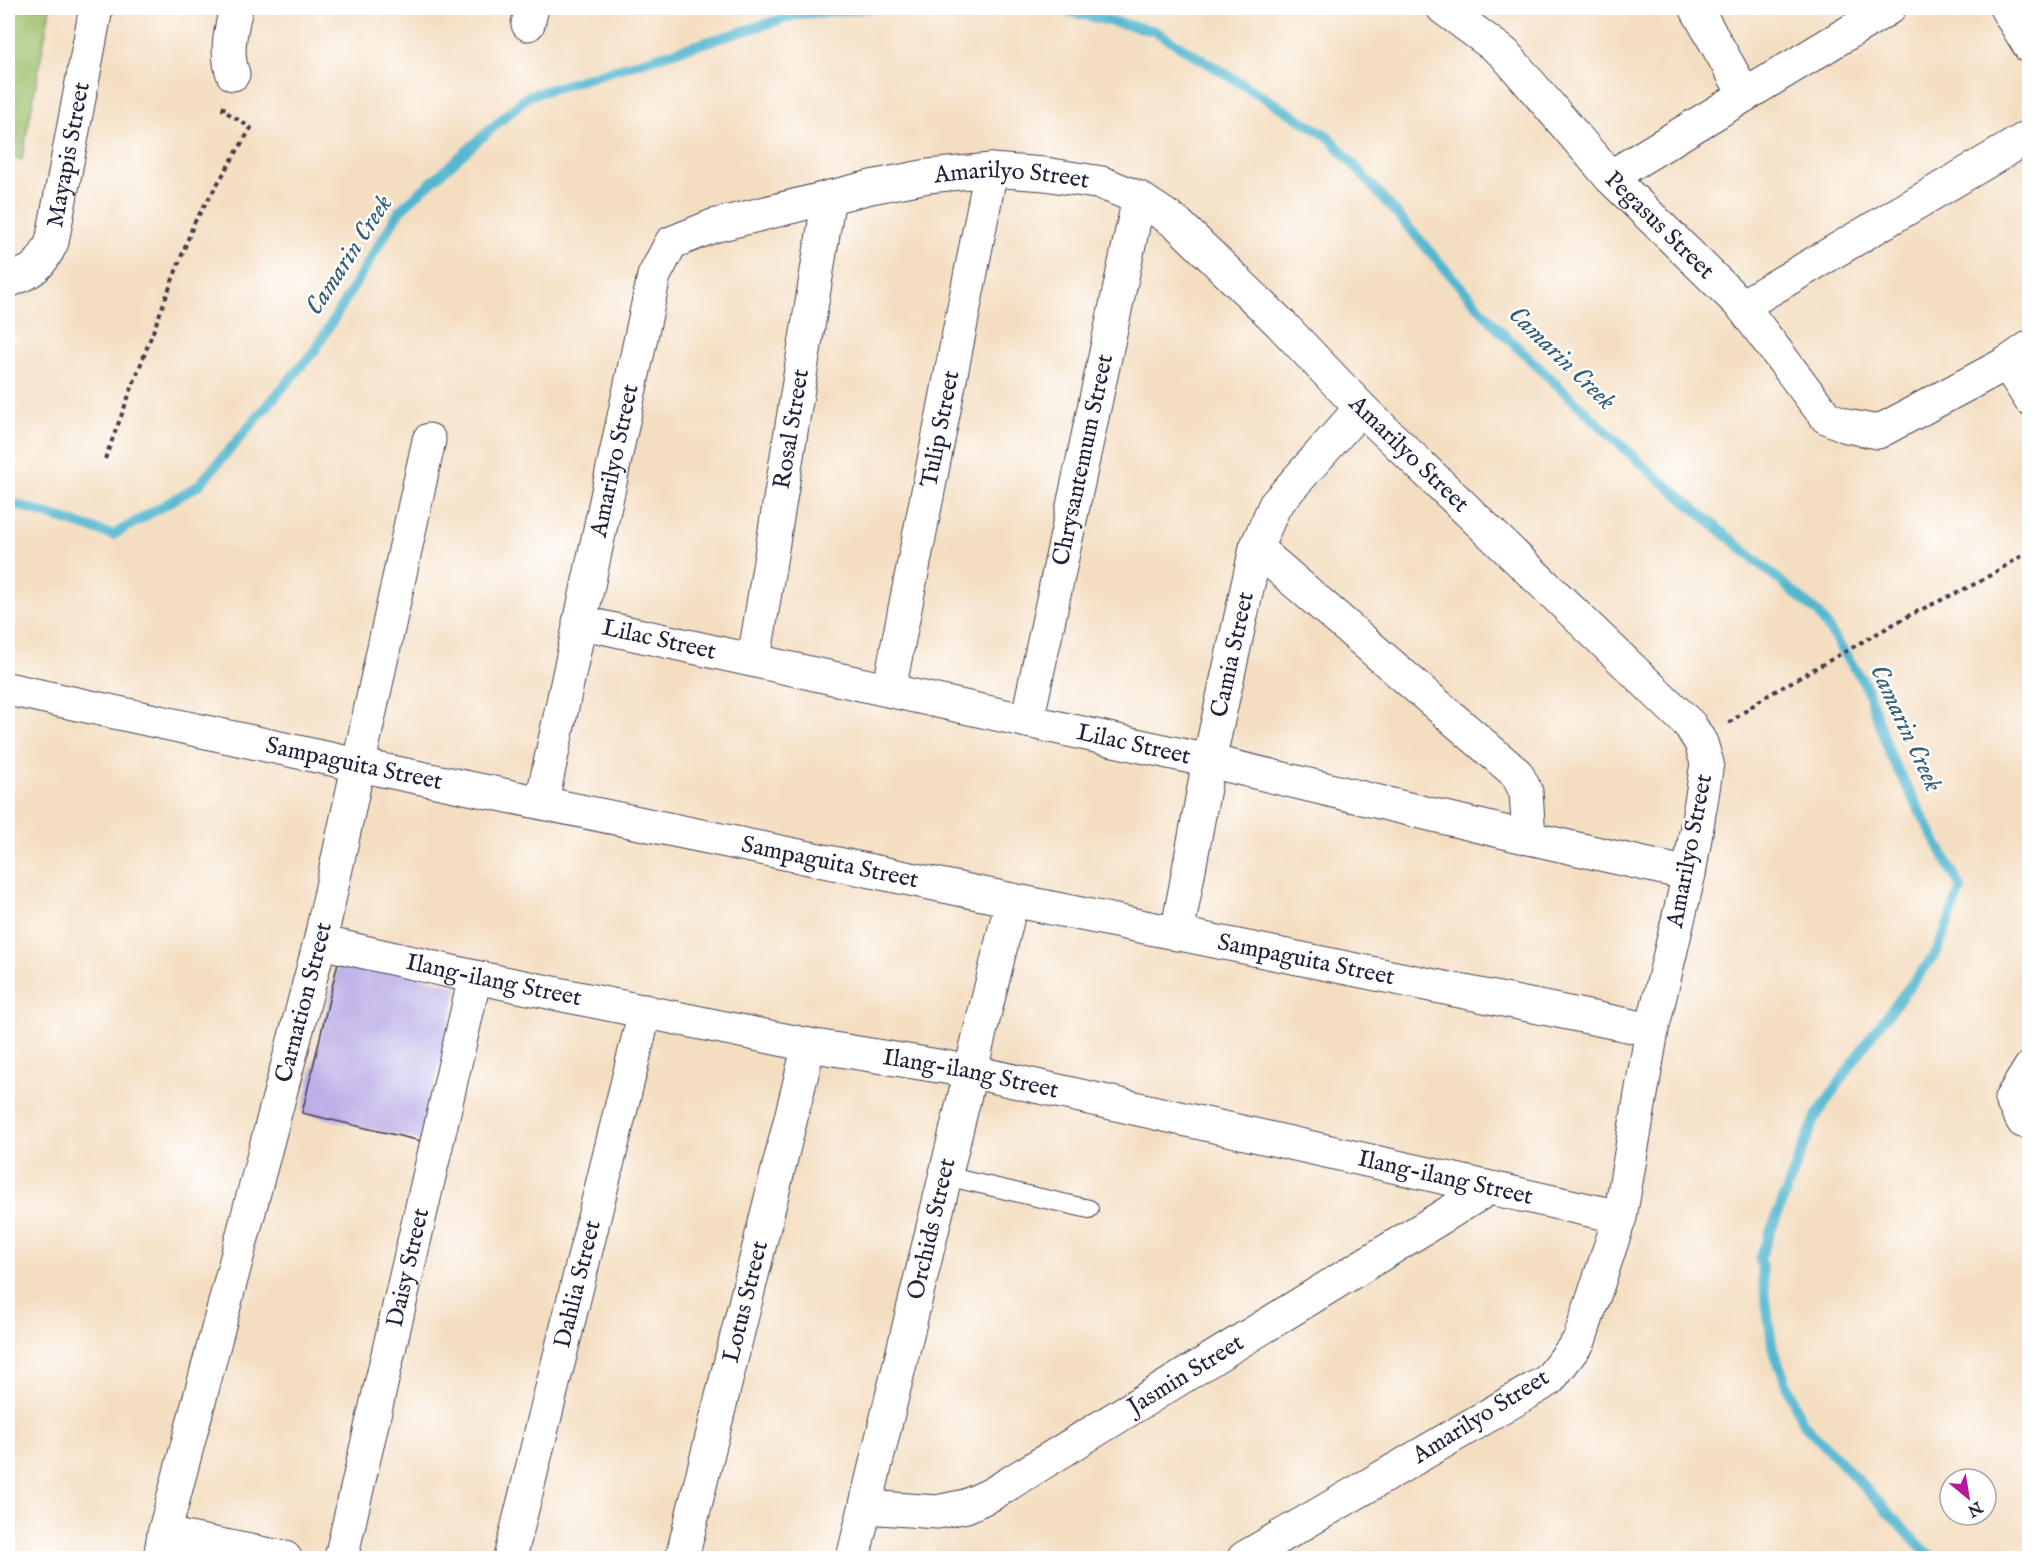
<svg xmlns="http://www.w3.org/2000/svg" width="2037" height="1566" font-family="'IM FELL English',serif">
	<rect width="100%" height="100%" fill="#fff"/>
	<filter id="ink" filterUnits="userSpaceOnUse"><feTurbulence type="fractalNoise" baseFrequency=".0167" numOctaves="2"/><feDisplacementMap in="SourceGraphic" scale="12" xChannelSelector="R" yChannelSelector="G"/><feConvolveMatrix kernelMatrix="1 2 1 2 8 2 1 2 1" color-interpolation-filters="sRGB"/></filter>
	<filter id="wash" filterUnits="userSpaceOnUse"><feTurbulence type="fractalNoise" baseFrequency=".008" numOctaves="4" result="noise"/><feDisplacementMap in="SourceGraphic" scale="24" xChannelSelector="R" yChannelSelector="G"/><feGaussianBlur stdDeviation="1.35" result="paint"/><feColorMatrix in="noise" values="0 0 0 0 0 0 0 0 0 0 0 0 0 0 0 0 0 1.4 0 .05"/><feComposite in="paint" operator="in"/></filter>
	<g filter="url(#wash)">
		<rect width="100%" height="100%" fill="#f4dec1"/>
		<path fill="#9cbf69" stroke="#5f7052" stroke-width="1.5" d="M8 8H50L22 160 8 154Z"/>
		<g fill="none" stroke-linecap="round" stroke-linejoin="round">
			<g stroke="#52b7d0" stroke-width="10">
				<path d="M1052 8 1155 31 1329 137 1499 330 1638 461 1818 613 1865 684 1892 759 1961 888 1937 952 1873 1033 1815 1118 1760 1258 1773 1350 1802 1422 1927 1553 1936 1558"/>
				<path d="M8 502 113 535 199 485 315 350 400 210 528 96 799 14 874 8"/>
			</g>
		</g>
		<g id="blocks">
			<path fill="#b9abe6" d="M339 958 458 986 421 1141 302 1113Z"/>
		</g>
	</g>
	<g filter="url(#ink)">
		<use href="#blocks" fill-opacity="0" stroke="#423e4f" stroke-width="1.5"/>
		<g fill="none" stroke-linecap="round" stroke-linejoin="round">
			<g stroke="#423e4f" stroke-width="20">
				<path id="lane" d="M945 1176 1089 1209"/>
			</g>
			<g stroke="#423e4f" stroke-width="35">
				<g id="street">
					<path id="s1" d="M1443 8 1504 53 1610 177 1742 306 1826 417 1847 426 1878 432 2007 363 2030 347"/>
					<path d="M1696 8 1745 95"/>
					<path d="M2006 8 2030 47"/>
					<path d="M528 24 532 8"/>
					<path d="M233 74C225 52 231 30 236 8"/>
					<path d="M1610 177 1889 8"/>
					<path id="s2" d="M8 281C33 272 41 266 52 242L96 8"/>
					<path d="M1742 306 2030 136"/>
					<path d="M2007 363 2030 399"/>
					<path d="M1256 548 1517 774 1526 792 1529 838"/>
					<path id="s3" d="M579 622 1209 761 1529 838 1689 874"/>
					<path id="s4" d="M754 660 829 197"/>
					<path id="s5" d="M889 690 991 170"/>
					<path id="s6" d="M1027 721 1139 198"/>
					<path id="s7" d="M542 801 654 276 671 243 713 226 871 187 928 176 991 170 1045 174 1102 183 1139 198 1178 224 1280 323 1361 408 1690 725 1701 743 1707 763 1702 796 1689 874 1652 1030 1620 1217 1579 1341 1549 1380 1244 1558"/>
					<path id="s8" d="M1012 900 1652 1030"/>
					<path id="s9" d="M1177 934 1209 761 1256 548 1275 505 1361 408"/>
					<path id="s10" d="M320 942 475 977 809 1045 969 1071 1620 1217"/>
					<path d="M2030 1068 2011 1099 2023 1121H2030"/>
					<path id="s11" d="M866 1507 937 1512 966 1506 992 1494 1489 1188"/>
					<path d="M164 1534 285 1558"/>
					<path id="s12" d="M160 1558 164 1534 320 942 429 440"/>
					<path id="s13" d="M341 1558 475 977"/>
					<path id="s14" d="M510 1558 645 1011"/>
					<path id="s15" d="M682 1558 809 1045"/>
				</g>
			</g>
			<g stroke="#423e4f" stroke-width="35">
				<g id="secondary">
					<path id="s16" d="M8 689 358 765 1012 900 853 1558"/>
				</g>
			</g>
			<g stroke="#423e4f" stroke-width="4" stroke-dasharray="4.5 4.5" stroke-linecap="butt">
				<path d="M105 459 194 223 251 128 223 110 224 106"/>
				<path d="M1729 723 1763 698 1910 615 1979 582 2030 551"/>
			</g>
			<use href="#lane" stroke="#fff" stroke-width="18"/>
			<use href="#street" stroke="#fff" stroke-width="33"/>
			<use href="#secondary" stroke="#fff" stroke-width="33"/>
		</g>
	</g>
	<g text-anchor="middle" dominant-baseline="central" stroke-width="5" stroke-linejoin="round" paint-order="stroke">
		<g font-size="24" fill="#22223b" stroke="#fff">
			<text stroke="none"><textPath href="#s2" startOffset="150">Mayapis Street</textPath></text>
			<text stroke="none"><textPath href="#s7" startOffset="924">Amarilyo Street</textPath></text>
			<text stroke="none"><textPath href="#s1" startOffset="308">Pegasus Street</textPath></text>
			<text stroke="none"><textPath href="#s4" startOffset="234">Rosal Street</textPath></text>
			<text stroke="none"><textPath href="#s5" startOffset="266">Tulip Street</textPath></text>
			<text stroke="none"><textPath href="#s7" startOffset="1428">Amarilyo Street</textPath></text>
			<text stroke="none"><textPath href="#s6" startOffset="267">Chrysantemum Street</textPath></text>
			<text stroke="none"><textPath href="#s7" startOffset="348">Amarilyo Street</textPath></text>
			<text stroke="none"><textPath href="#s3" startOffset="82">Lilac Street</textPath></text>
			<text stroke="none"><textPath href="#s9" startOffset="285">Camia Street</textPath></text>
			<text stroke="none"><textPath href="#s3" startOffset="568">Lilac Street</textPath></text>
			<text stroke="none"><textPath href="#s16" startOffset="354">Sampaguita Street</textPath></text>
			<text transform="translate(1690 851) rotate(-79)">Amarilyo Street</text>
			<text stroke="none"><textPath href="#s16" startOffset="840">Sampaguita Street</textPath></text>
			<text stroke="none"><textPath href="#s8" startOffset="300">Sampaguita Street</textPath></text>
			<text stroke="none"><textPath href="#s10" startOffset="178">Ilang-ilang Street</textPath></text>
			<text stroke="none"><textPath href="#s12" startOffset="574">Carnation Street</textPath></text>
			<text stroke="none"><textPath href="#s10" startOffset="664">Ilang-ilang Street</textPath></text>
			<text stroke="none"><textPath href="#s10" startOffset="1150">Ilang-ilang Street</textPath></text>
			<text transform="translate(932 1229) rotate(-77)">Orchids Street</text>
			<text stroke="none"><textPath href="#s13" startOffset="298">Daisy Street</textPath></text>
			<text stroke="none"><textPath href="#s14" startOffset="282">Dahlia Street</textPath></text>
			<text stroke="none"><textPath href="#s15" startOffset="264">Lotus Street</textPath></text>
			<text stroke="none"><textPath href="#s11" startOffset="357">Jasmin Street</textPath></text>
			<text transform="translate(1481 1417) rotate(-32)">Amarilyo Street</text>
		</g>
		<g font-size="26" font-style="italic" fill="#355e77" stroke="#fff">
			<text transform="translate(349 255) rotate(-57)">Camarin Creek</text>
			<text transform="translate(1562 358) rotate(44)">Camarin Creek</text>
			<text transform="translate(1906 728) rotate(65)">Camarin Creek</text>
		</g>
	</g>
	<rect width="2037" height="1566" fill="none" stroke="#fff" stroke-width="30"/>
	<g transform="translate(1968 1497) rotate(150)"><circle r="28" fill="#ffffff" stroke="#a7a7b1" stroke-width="1.5"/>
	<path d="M0-4.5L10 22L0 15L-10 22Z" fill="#b5179e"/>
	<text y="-9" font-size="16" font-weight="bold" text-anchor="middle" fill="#22223b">N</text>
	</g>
</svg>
